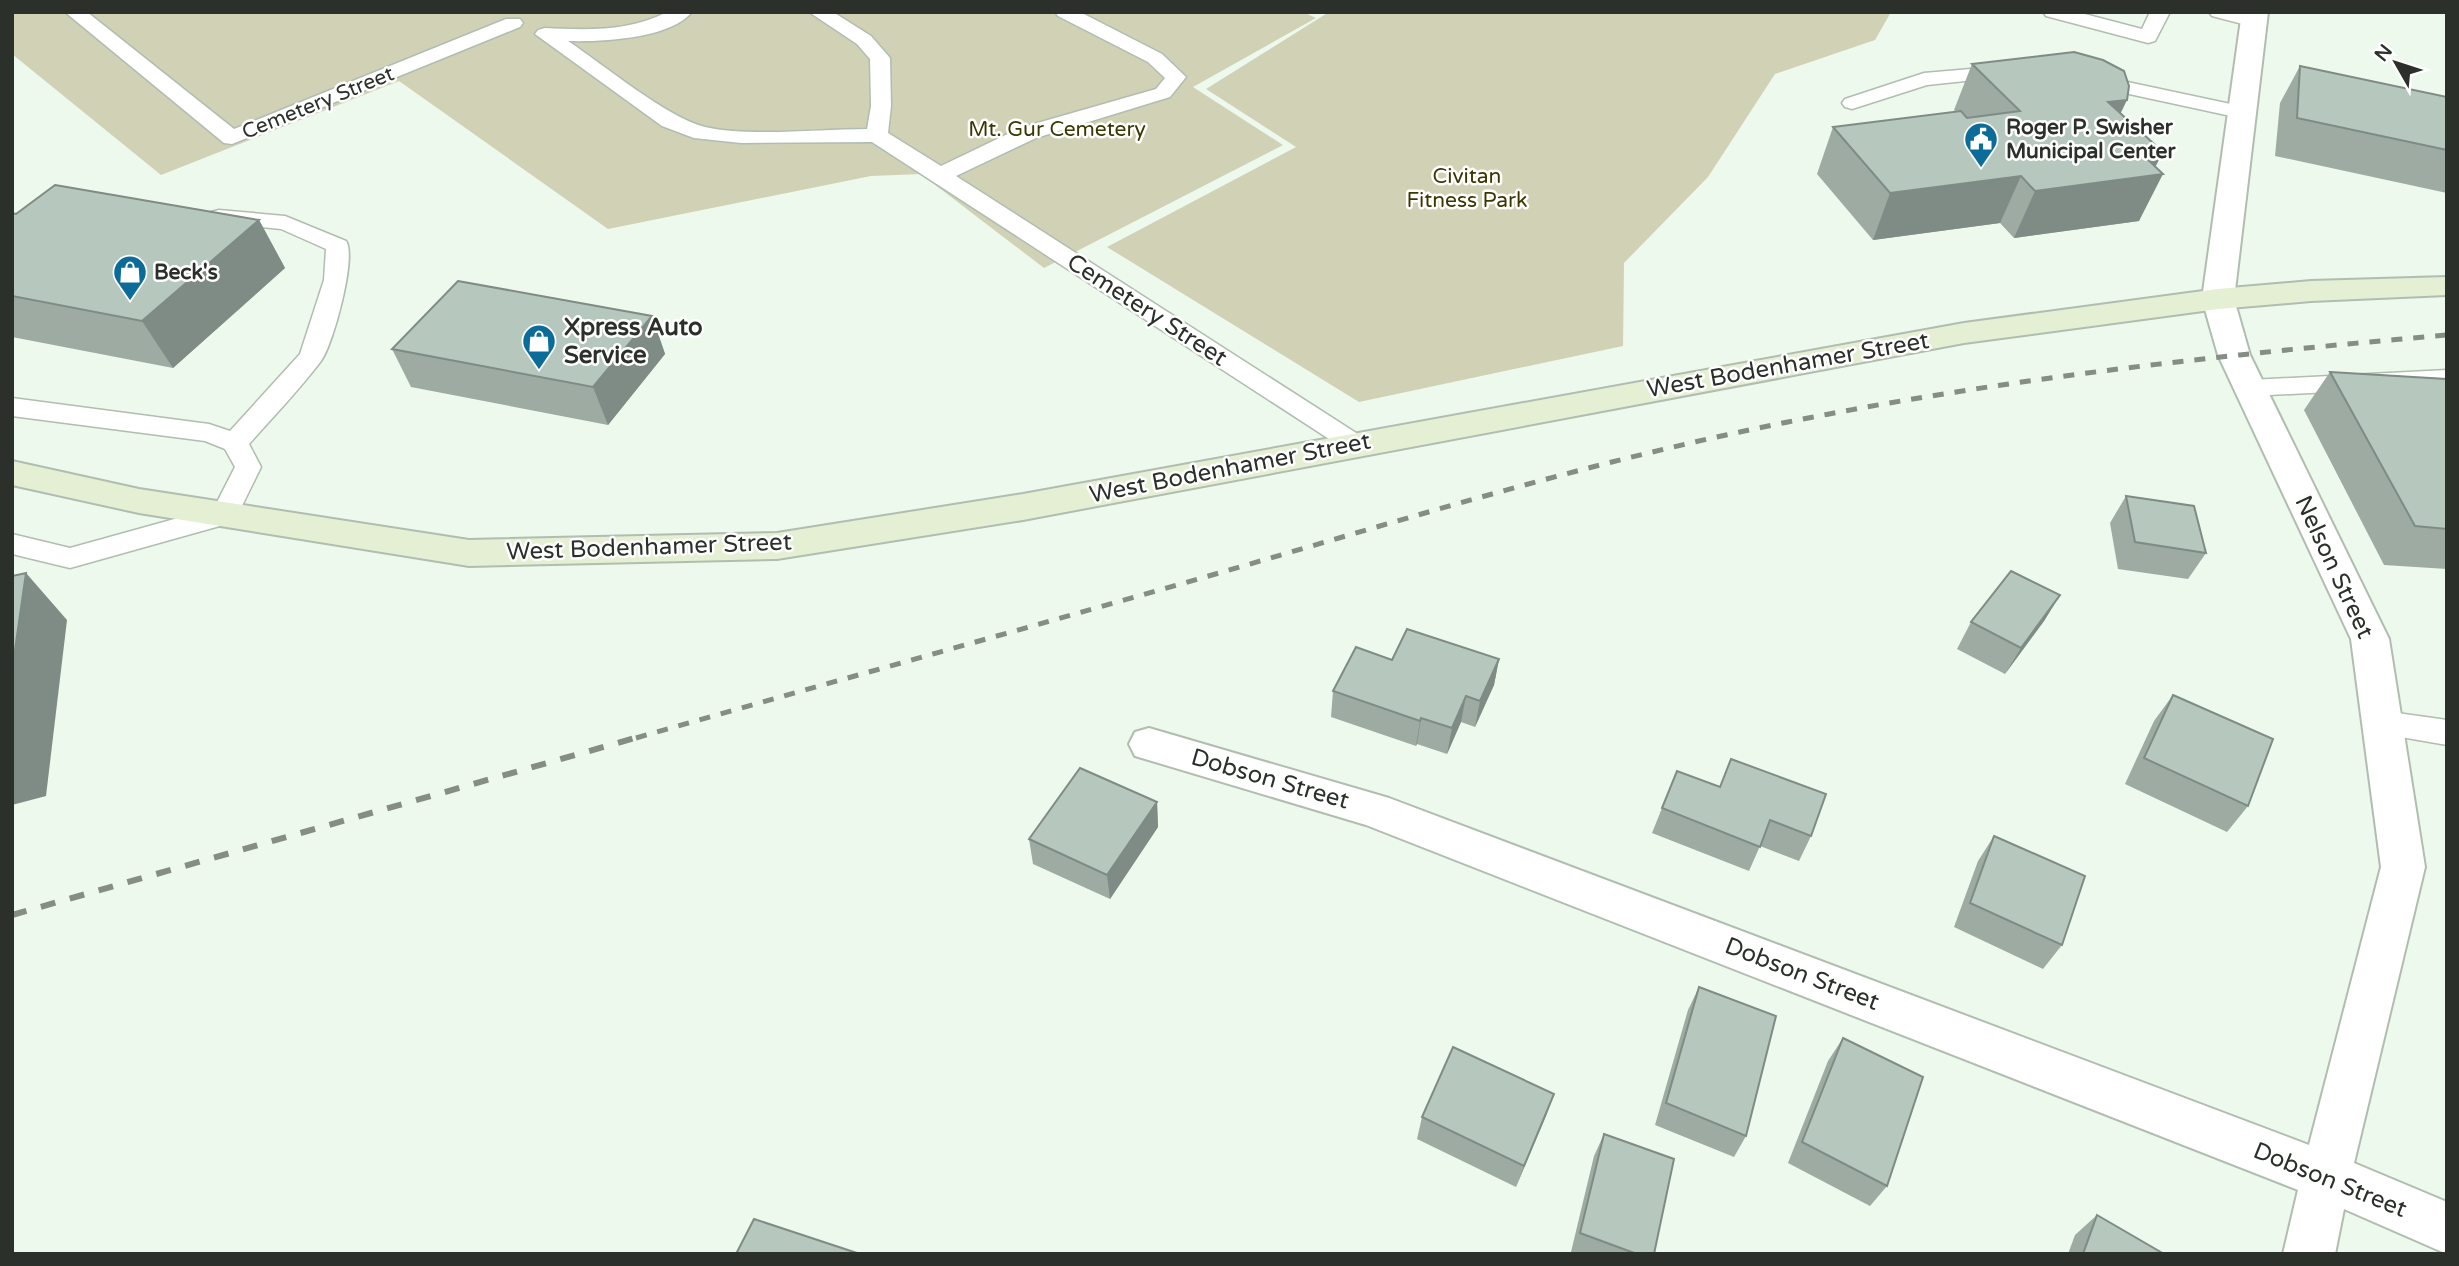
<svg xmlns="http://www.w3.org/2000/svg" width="2459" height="1266" font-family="'Varela Round',sans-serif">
	<rect width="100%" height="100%" fill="#ecf9ec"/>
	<g fill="#d1d2b5">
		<path d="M12 12H1303L1316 18 1193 87 1283 145 1044 268 921 174 871 176 608 229 399 81 161 175 12 54Z"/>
		<path d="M1329 12H1891L1875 40 1775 74 1708 177 1624 263 1623 346 1359 402 1107 247 1296 147 1206 89Z"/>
	</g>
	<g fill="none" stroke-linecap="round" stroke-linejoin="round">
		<g stroke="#b0bdb0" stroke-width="3">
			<g id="service">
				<path d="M65 12H87L234 129 506 19H520L523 23 520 27 232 144 224 143Z"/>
				<path d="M667 12H692C670 39 600 42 568 41 604 65 666 117 705 127 748 137 821 129 867 129L871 106 870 59 857 44 809 12H833L871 36 890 58 891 106 888 133 941 166 1020 128 1156 89 1165 78 1148 62 1058 16 1055 12H1080L1162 54 1186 77 1170 97 1036 138 956 176 1364 438 1368 444 1364 450 1355 453 1346 450 872 142 741 143 694 138 662 126 535 34 538 30 545 28C586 30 629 32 667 12Z"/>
				<path d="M2043 12H2077L2142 29 2150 12H2170L2155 41 2148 43 2046 16Z"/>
				<path d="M2209 12H2243L2261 17 2264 21 2254 27 2212 16Z"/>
				<path d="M2006 66 2013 68 2016 72 2013 76 1927 85 1852 109 1845 107 1842 103 1845 99 1924 73Z"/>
				<path d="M2090 74 2240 106 2247 108 2251 112 2247 116 2240 118 2083 84 2080 80 2083 76Z"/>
				<path d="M219 210 285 216 346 241C357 256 333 346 321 361 299 390 273 417 249 444L261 467 234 522 70 568 12 554V534L70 548 214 508 235 467 225 449 205 441 12 416V398L209 424 230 431 300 354 324 280 326 249 281 229 211 222 208 217 211 212Z"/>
				<path d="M2447 370V386L2250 396 2241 394 2237 388 2241 382 2250 380Z"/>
				<path d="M2383 711 2447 720V745L2372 732 2367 723 2372 714Z"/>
			</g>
		</g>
		<g stroke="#b0bdb0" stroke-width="4">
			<path id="minor" d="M2242 12H2268L2234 299 2250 355 2389 639 2425 867 2354 1163 2447 1202V1254L2344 1209 2335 1254H2283L2298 1190 1366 825 1135 756 1129 744 1135 732 1149 728 1389 798 2309 1145 2381 867 2351 639 2218 355 2202 299Z"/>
		</g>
		<g stroke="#b0bdb0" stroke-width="4">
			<path id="secondary" d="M2447 277V295L2311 301 2218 309 1964 343 1023 520 777 559 469 566 139 513 12 485V461L139 489 469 540 777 533 1023 494 1964 323 2218 289 2311 281Z"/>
		</g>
		<use href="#service" fill="#fff" fill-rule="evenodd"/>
		<use href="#minor" fill="#fff" fill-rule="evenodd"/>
		<use href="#secondary" fill="#e4efd3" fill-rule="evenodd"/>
		<path stroke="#858d85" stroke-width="5" stroke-dasharray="11 11" stroke-linecap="butt" d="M636 738C828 683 1020 630 1212 575 1382 526 1552 473 1726 435 1963 383 2205 356 2447 335"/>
		<path stroke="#858d85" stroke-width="6" stroke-dasharray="15 15" stroke-linecap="butt" d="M12 915 642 736"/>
	</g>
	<g fill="#9daba3">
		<path d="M1972 64 2121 114 2163 152 2155 167 2139 221 2014 238 2000 223 1873 240 1817 174 1833 127 1956 112 1954 110Z"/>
		<path d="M2300 66 2447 97V193L2275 156 2280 103Z"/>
		<path d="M12 213 259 220 285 268 173 368 12 337Z"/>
		<path d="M652 316 665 354 608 425 411 387 392 349Z"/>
		<path d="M2330 372 2447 380V569L2384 565 2304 410Z"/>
		<path d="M2126 496 2206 553 2188 579 2118 569 2110 523Z"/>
		<path d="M2060 595 2044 621 2005 674 1957 649 1971 622Z"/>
		<path d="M1499 659 1494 685 1475 727 1461 722 1447 754 1417 744 1416 746 1331 717 1333 691 1392 660Z"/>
		<path d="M2173 695 2248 806 2227 832 2125 784 2154 721Z"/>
		<path d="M1731 759 1811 836 1799 861 1760 846 1749 871 1652 833 1662 808 1720 787Z"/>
		<path d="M1157 802 1158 827 1110 899 1033 864 1029 839Z"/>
		<path d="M1994 836 2062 945 2043 969 1954 927 1978 861Z"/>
		<path d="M1699 987 1746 1136 1734 1157 1655 1125 1688 1010Z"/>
		<path d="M1843 1038 1887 1186 1870 1206 1788 1163 1828 1061Z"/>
		<path d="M1554 1094 1516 1187 1417 1139 1422 1117Z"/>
		<path d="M1604 1134 1654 1254H1575L1571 1252 1594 1156Z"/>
		<path d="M2097 1215 2164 1254H2068L2075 1235Z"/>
	</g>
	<g fill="#7f8b85">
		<path d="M2127 100 2105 146 2108 102Z"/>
		<path d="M2163 152 2151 175 2163 174 2139 221 2014 238 2035 191 2143 155Z"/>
		<path d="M2021 176 2000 223 1873 240 1890 193Z"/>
		<path d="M259 220 285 268 173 368 142 321Z"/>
		<path d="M652 316 665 354 608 425 593 387Z"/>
		<path d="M26 573 67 620 46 796 12 805V671Z"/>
		<path d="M2060 595 2044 621 2005 674 2021 648Z"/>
		<path d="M1499 659 1494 685 1475 727 1480 701Z"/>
		<path d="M1466 696 1461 722 1447 754 1452 728Z"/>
		<path d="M1421 718 1417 744 1416 746 1420 721Z"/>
		<path d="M1157 802 1158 827 1110 899 1107 875Z"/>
		<path d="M1554 1094 1546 1116 1516 1187 1524 1166Z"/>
	</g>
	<g fill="#b6c7be" stroke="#7f8b85" stroke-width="2">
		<path d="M2074 52 2103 60 2124 71 2129 86 2127 100 2108 102 2163 152 2143 155 2163 174 2035 191 2021 176 1890 193 1833 127 1961 111 1967 118 2020 111 1972 64Z"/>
		<path d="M2300 66 2447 97V150L2297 118Z"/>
		<path d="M55 185 259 220 142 321 12 296V213L16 214Z"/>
		<path d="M458 281 652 316 593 387 392 349Z"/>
		<path d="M2330 372 2446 379 2447 529 2415 526Z"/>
		<path d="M2126 496 2194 506 2206 553 2135 542Z"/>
		<path d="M2011 571 2060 595 2021 648 1971 622Z"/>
		<path d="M26 573 12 671V576Z"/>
		<path d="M1407 629 1499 659 1480 701 1466 696 1452 728 1421 718 1420 721 1333 691 1356 647 1392 660Z"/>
		<path d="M2173 695 2273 739 2248 806 2144 758Z"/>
		<path d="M1731 759 1826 794 1811 836 1770 820 1760 847 1662 808 1677 771 1720 787Z"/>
		<path d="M1080 768 1157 802 1107 875 1029 839Z"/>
		<path d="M1994 836 2085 876 2062 945 1970 903Z"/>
		<path d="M1699 987 1776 1016 1746 1136 1666 1103Z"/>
		<path d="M1843 1038 1923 1077 1887 1186 1802 1142Z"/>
		<path d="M1453 1047 1554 1094 1524 1166 1422 1117Z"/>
		<path d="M1604 1134 1674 1159 1654 1254H1637L1580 1233Z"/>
		<path d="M2097 1215 2164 1254H2083Z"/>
		<path d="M754 1219 860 1254H736Z"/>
	</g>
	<defs>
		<g id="civic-pin" transform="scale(1.75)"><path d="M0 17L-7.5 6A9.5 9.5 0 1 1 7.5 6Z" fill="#0b6c9a" stroke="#fff"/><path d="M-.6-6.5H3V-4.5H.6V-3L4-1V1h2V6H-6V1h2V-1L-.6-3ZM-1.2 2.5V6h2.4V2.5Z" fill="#fff"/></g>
		<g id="shop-pin" transform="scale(1.75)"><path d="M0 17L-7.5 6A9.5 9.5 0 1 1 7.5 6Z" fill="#0b6c9a" stroke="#fff"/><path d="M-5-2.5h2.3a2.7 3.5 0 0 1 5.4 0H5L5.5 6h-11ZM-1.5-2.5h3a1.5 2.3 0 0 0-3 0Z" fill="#fff"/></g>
	</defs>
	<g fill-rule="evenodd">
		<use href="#civic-pin" x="1981" y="139"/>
		<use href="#shop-pin" x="130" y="272"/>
		<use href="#shop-pin" x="539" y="341"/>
	</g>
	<g text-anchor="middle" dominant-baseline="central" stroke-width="5" stroke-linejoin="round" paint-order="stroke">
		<g font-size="21" fill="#2b302b" stroke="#fff">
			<text transform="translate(318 103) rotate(-22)">Cemetery Street</text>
		</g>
		<g font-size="21" font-weight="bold" fill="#2b302b" stroke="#fff" text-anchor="start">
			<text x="2006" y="127">Roger P. Swisher<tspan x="2006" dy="24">Municipal Center</tspan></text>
			<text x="154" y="272">Beck's</text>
		</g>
		<g font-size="21" fill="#3a3800" stroke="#fff">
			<text x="1057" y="129">Mt. Gur Cemetery</text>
			<text x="1467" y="176">Civitan<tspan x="1467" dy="24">Fitness Park</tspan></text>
		</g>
		<g font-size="24" fill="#2b302b" stroke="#fff">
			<text transform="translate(1147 310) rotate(33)">Cemetery Street</text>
			<text transform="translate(1788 365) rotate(-10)">West Bodenhamer Street</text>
			<text transform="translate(1230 468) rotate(-11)">West Bodenhamer Street</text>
			<text transform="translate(649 547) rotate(-2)">West Bodenhamer Street</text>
			<text transform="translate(2334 567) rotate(65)">Nelson Street</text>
			<text transform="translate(1270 779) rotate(16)">Dobson Street</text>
			<text transform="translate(1802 974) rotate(21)">Dobson Street</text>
			<text transform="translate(2330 1180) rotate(22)">Dobson Street</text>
		</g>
		<g font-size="24" font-weight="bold" fill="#2b302b" stroke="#fff" text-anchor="start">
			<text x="564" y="327">Xpress Auto<tspan x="564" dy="28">Service</tspan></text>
		</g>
	</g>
	<rect width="2459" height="1266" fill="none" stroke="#2b302b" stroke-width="28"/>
	<g transform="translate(2396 63) rotate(309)" stroke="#ffffff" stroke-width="5" paint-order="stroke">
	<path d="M0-5L12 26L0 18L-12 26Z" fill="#2b302b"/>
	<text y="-10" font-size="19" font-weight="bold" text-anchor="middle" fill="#2b302b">N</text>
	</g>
</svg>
